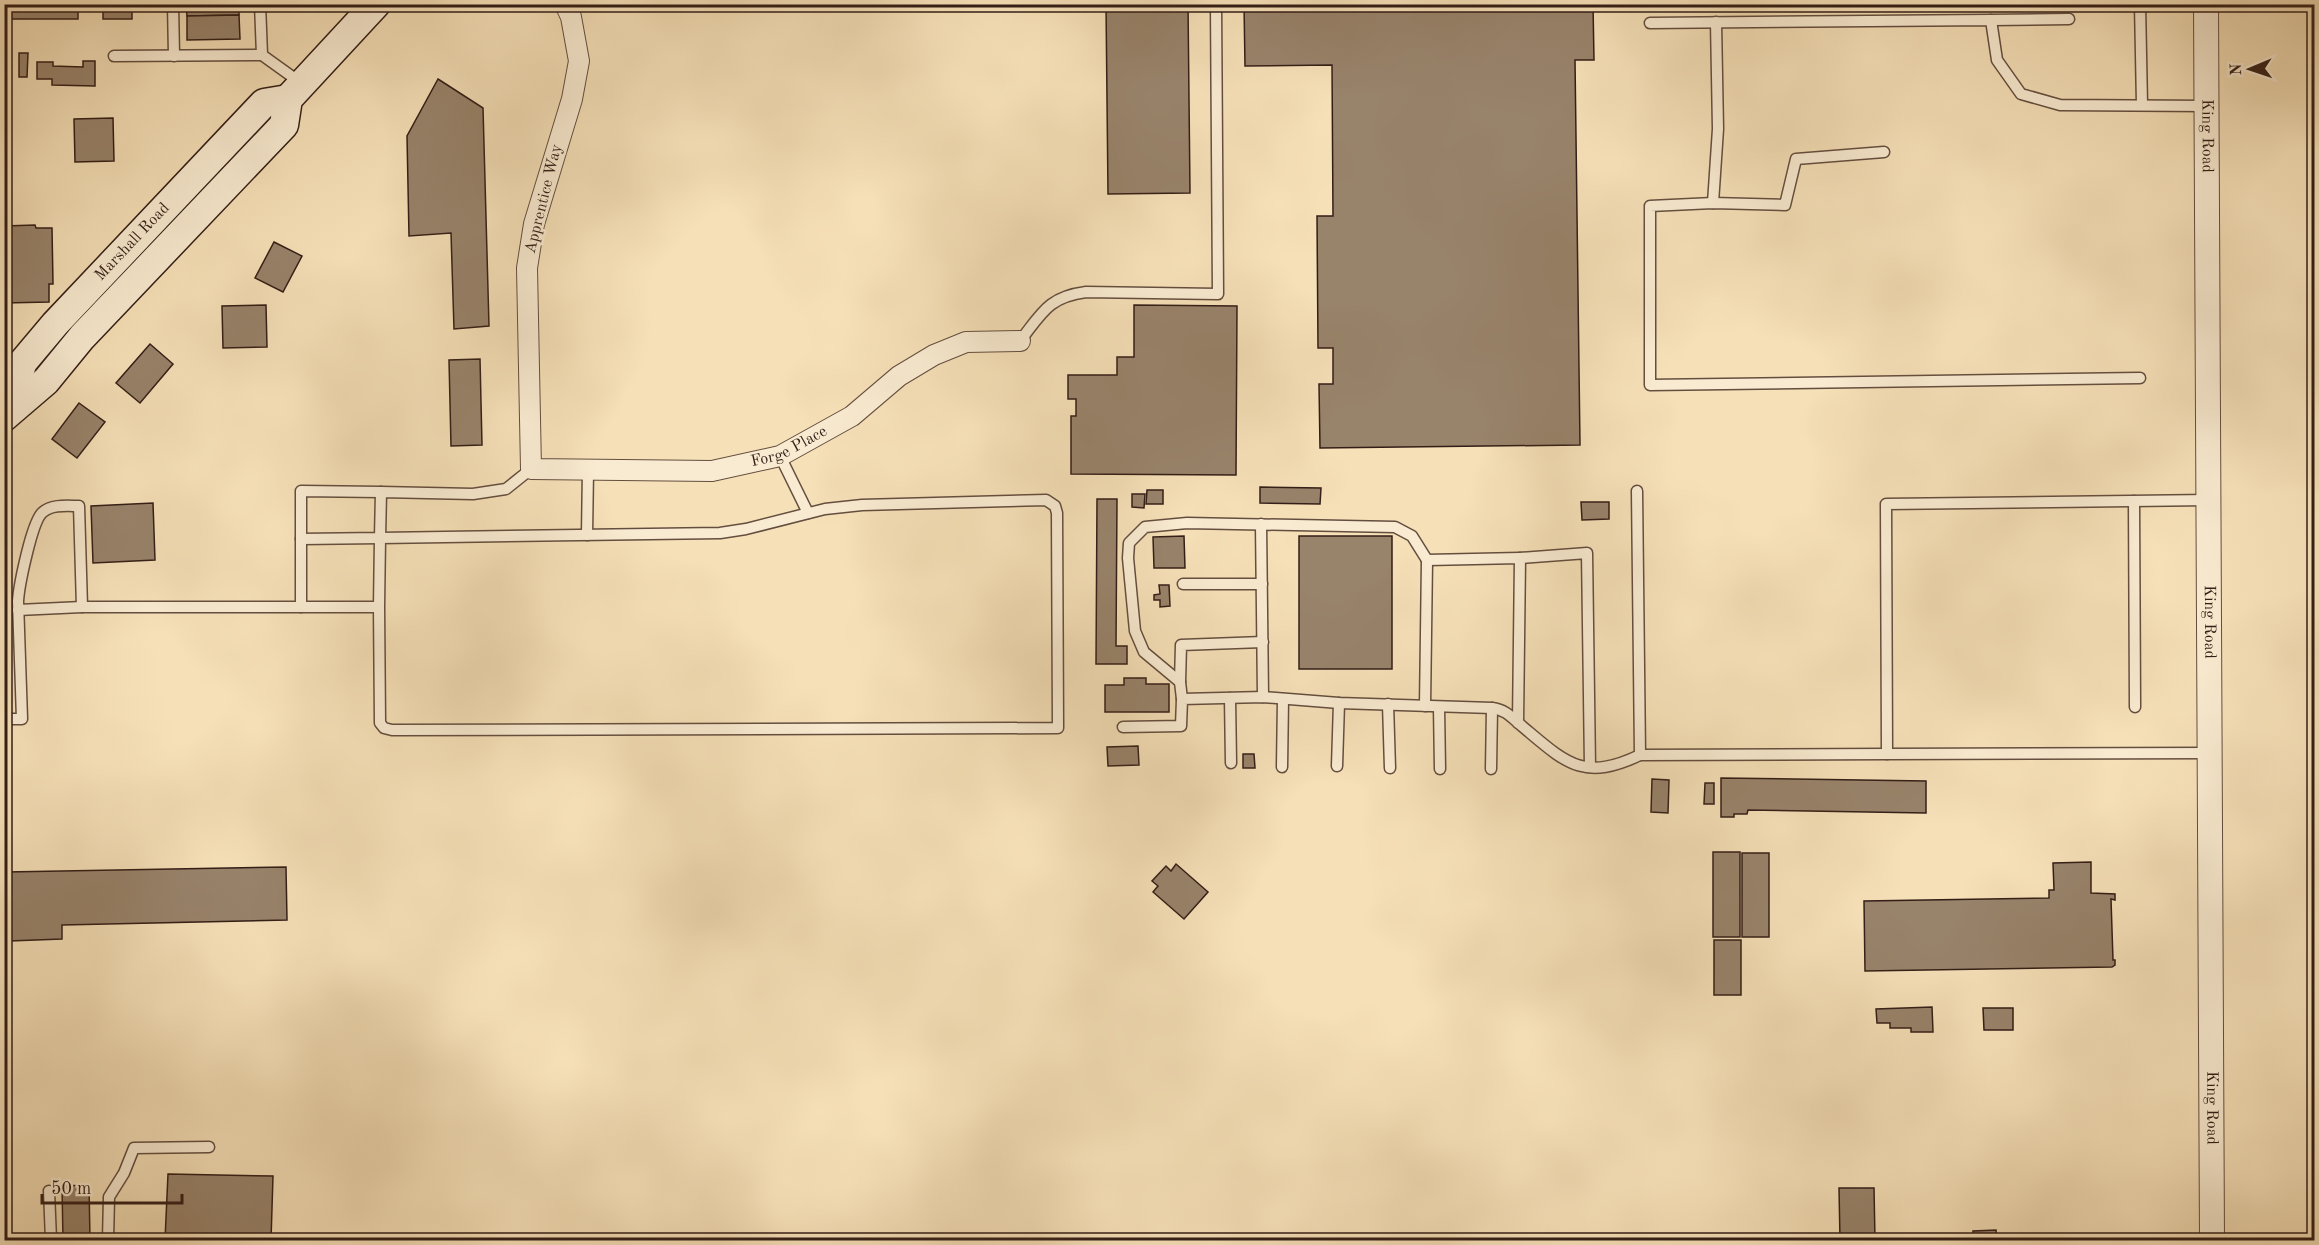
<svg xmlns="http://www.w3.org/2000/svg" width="2319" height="1245" font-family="'Old Standard TT',serif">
	<rect width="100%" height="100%" fill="#f6e0b8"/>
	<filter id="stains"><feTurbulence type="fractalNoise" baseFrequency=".00333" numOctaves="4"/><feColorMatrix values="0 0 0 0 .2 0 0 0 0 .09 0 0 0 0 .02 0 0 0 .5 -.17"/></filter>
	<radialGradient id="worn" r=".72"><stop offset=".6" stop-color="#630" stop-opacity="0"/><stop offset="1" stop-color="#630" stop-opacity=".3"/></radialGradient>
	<g fill="#98836b" stroke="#331e17" stroke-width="1.5">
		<path d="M4 4H159V11L132 10V19H103V11H78V19H4Z"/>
		<path d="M186 4H239V15L187 16Z"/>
		<path d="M1106 4H1188L1190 193 1108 194Z"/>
		<path d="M1244 4H1593L1594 60H1575L1580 445 1320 448 1319 384H1333V348H1318L1317 216H1333L1332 65 1245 66Z"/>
		<path d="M239 15 240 39 187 40V16Z"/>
		<path d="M19 53H28L27 77H19Z"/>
		<path d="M83 61H95V86L52 85V79H37V62H53V66L83 67Z"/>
		<path d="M438 79 483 108 489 326 454 329 451 233 409 236 407 136Z"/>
		<path d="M4 107H7L8 140H4Z"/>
		<path d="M113 118 114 161 75 162 74 119Z"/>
		<path d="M35 225 36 228H52L53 284H49V302L4 303V226Z"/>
		<path d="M274 242 302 256 283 292 255 278Z"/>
		<path d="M266 305 267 347 223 348 222 306Z"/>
		<path d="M1134 305 1237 306 1236 475 1071 474V416H1076V399H1068V375H1117V357H1134Z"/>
		<path d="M150 344 173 364 140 403 116 383Z"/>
		<path d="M480 359 482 445 451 446 449 360Z"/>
		<path d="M79 403 105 422 77 458 52 439Z"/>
		<path d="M1260 487 1321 488 1320 504 1260 503Z"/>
		<path d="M1147 490H1163V504H1146Z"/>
		<path d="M1132 494H1145L1144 508 1132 507Z"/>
		<path d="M1097 499H1117L1116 646H1127V664H1096Z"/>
		<path d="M1581 502H1609V519L1582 520Z"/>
		<path d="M153 503 155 560 93 563 91 506Z"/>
		<path d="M1184 536 1185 568H1154L1153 537Z"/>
		<rect x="1299" y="536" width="93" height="133"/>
		<path d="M1159 585H1169L1170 606 1160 607V600H1154V595L1160 594Z"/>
		<path d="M1124 678H1146V684H1169V712H1105V685H1124Z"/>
		<path d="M1138 746 1139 765 1108 766 1107 747Z"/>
		<path d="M1243 754H1254L1255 768H1243Z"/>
		<path d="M1721 778 1926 781V813L1748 810 1747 814H1734V817H1721Z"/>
		<path d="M1652 779 1669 780 1668 813 1651 812Z"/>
		<path d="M1705 783H1714V804H1704Z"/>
		<rect x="1713" y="852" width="27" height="85"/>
		<rect x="1742" y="853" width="27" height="84"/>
		<path d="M2091 862V893L2115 894V900L2111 899 2113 960H2115V965L2112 967 1865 971 1864 901 2049 898V890H2054L2053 863Z"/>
		<path d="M1176 864 1208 892 1184 919 1153 892 1158 886 1152 881 1166 866 1171 871Z"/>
		<path d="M286 867 287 920 62 925V939L9 941V950H7L6 872Z"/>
		<rect x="1714" y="940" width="27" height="55"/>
		<path d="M1932 1007 1933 1032H1911V1028H1890V1023H1877L1876 1009Z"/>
		<path d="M1983 1008H2013V1030H1984Z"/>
		<path d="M168 1174 273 1176 271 1240H165Z"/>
		<path d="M89 1185 90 1240H63L62 1186Z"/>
		<path d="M1839 1188H1874L1875 1240H1840Z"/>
		<path d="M1996 1230 1997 1240H1973V1231Z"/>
		<path d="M1813 1238V1240H1641V1239Z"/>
	</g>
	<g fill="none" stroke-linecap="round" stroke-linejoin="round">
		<g stroke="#644e3f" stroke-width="13">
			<g id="service">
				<path d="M173 4 174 56"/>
				<path d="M260 4 262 55 301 83"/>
				<path d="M2140 4 2142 105"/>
				<path d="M1991 20 2069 19"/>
				<path d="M1650 23 1991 20 1997 60 2021 94 2060 105 2207 106"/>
				<path d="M114 56 262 55"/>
				<path d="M1884 152 1796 159 1785 205 1713 203 1650 206V385L2140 378"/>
				<path d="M1713 203 1718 129 1716 22"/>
				<path d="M1020 341C1042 313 1048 297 1086 292L1218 294 1216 4"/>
				<path d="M780 456 808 513"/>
				<path d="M1637 491 1640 755 1887 754"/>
				<path d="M2209 500 1886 504 1887 754 2210 753"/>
				<path d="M2134 501 2135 707"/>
				<path d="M1261 524 1263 697"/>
				<path d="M587 535 588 470"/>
				<path d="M301 539 380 538 381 492 473 494 506 489 531 469"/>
				<path d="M1520 558 1587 553 1590 767"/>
				<path d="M1183 584H1262"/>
				<path d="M301 607V491L381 492"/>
				<path d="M18 610 82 607H379L380 723 384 728 392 730 1058 728 1057 513 1055 506 1046 500 862 505 825 509 746 529 720 533 380 538 379 607"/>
				<path d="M1180 682 1181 645 1263 642"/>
				<path d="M1230 698 1231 763"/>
				<path d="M1182 699 1180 682 1144 652 1135 631 1128 558 1129 543 1145 527 1187 523 1395 527 1412 536 1427 560 1520 558 1518 723"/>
				<path d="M1388 704 1390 768"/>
				<path d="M1425 706 1427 560"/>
				<path d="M1439 707 1440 769"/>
				<path d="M4 719H22L18 601C19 586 32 520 43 512 52 504 68 506 79 506L82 607"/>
				<path d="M1123 727 1181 726 1182 699 1263 697 1339 703 1492 708C1507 710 1512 718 1523 727 1566 763 1583 782 1640 755"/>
				<path d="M1337 766 1339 703"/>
				<path d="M1282 767 1283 699"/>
				<path d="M1491 769 1492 708"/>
				<path d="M49 1191 51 1240"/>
				<path d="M108 1240 109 1197 124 1173 134 1148 209 1147"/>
			</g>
		</g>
		<g stroke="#644e3f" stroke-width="22">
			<g id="minor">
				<path id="s1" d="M565 4 571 17 579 61 572 99 534 224 527 268 531 469 712 471 780 456 852 416 899 376 934 355 966 342 1020 341"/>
			</g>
		</g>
		<g stroke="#644e3f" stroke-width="26">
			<g id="tertiary">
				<path id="s2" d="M2206 4 2212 1240"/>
			</g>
		</g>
		<g stroke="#331e17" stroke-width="31">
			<g id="secondary">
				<path id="s3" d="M4 412 23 362 55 324 264 103 288 99"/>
				<path d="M4 417 46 381 82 337 284 125 288 99 376 4"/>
			</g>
		</g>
		<use href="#service" stroke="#f9ebd1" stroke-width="10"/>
		<use href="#minor" stroke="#f9ebd1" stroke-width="20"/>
		<use href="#tertiary" stroke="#f9ebd1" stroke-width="24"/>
		<use href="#secondary" stroke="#f9ebd1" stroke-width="28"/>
	</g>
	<g text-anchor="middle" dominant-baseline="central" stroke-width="5" stroke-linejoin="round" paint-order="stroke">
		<g font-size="16" fill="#331e17" stroke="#f9ebd1">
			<text stroke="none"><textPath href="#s2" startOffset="132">King Road</textPath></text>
			<text transform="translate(544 199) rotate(-76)">Apprentice Way</text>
			<text stroke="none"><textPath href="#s3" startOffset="216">Marshall Road</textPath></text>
			<text stroke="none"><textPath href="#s1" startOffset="736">Forge Place</textPath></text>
			<text stroke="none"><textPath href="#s2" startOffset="618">King Road</textPath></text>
			<text stroke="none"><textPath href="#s2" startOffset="1104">King Road</textPath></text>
		</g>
	</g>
	<rect width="2319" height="1245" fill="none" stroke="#f6e0b8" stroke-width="24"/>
	<rect x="6" y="6" width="2307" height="1233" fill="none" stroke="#331e17" stroke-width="3"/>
	<rect x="12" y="12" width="2295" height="1221" fill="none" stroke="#331e17" stroke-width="1.5"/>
	<g transform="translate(2250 69) rotate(268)" stroke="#f9ebd1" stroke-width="4.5" paint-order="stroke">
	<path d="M0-4.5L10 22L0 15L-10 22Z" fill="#331e17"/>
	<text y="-9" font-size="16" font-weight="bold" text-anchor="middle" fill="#331e17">N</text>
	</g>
	<path d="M42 1194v9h140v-9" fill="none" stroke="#331e17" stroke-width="3"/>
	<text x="51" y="1194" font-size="18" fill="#331e17" stroke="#f9ebd1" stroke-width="4.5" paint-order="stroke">50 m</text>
	<rect width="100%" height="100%" filter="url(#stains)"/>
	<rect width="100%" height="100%" fill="url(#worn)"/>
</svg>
